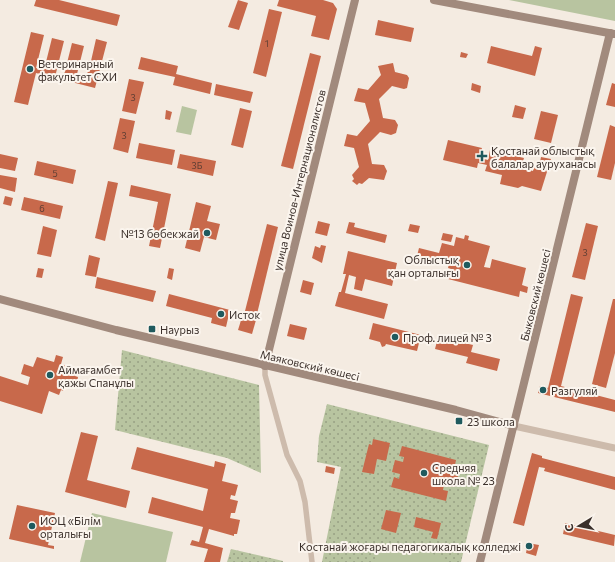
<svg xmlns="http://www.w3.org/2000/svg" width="615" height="562" font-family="Commissioner,sans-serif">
	<defs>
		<pattern id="grass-dots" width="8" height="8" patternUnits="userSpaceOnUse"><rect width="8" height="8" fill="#b8c4a0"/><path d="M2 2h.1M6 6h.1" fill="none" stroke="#97a083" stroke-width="1.8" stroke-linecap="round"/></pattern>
	</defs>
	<rect width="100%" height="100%" fill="#f4ebe1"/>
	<g fill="url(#grass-dots)">
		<path d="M122 350 259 385 261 473 227 458 115 430Z"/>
		<path d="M327 404 489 445 461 562H322L341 467 317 462 319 436Z"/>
		<path d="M231 549 283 561V562H227Z"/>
	</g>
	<g fill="#b8c4a0">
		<path d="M509 0H615V21Z"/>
		<path d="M182 106 197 110 191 135 176 132Z"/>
		<path d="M92 513 173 532 166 562H80Z"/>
		<path d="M385 545C397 544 441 553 448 562H375C374 554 379 550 385 545Z"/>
	</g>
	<g fill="#c8694b">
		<path d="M36 0H59L120 15 117 26 34 6Z"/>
		<path d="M238 0 248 3 239 30 228 27Z"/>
		<path d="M279 0H323L333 3 337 9 329 40 311 36 316 16 277 6Z"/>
		<path d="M269 9 282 12 266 77 253 73Z"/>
		<path d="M378 20 414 28 411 42 375 35Z"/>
		<path d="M31 32 44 35 36 68 44 70 52 38 64 41 56 73 64 75 72 43 84 46 76 78 86 81 88 70 86 69 88 60 91 61 96 39 107 42 95 88 36 73 28 105 14 102Z"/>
		<path d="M491 46 532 56 535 46 542 48 535 76 487 63Z"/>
		<path d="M461 52 468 54 466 58 460 57Z"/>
		<path d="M310 53 321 56 293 169 281 166Z"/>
		<path d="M141 57 178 66 176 74 212 83 210 94 173 85 175 77 138 69Z"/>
		<path d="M393 63 395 72 407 75 409 78 407 88 404 89 392 86 379 99 383 118 395 120 398 125 396 133 391 135 380 132 368 144 372 164 384 165 387 171 384 180 369 178 362 184 359 183 357 185 352 181 354 179 352 175 359 167 354 148 344 146 347 134 357 136 370 121 365 103 354 101 358 88 368 90 381 75 378 66Z"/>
		<path d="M129 79 144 82 136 114 122 111Z"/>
		<path d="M472 83 481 86 480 93 471 90Z"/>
		<path d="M612 83 615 84V107L606 105Z"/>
		<path d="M216 84 253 92 250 103 214 95Z"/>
		<path d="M515 105 526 108 523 119 512 117Z"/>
		<path d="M240 108 252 111 243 148 231 145Z"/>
		<path d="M166 110 172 112 170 120 165 119Z"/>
		<path d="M541 111 558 115 551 143 534 139Z"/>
		<path d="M120 118 135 121 128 153 113 149Z"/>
		<path d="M610 125 615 127V163L611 180 597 177Z"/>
		<path d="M448 140 482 148 479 158 488 160 490 150 524 158 521 168 533 171 534 166 539 167 541 157 551 159 541 191 522 186 518 188 500 184 502 175 485 171 487 165 478 163 477 168 443 160Z"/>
		<path d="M139 143 175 150 172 165 136 158Z"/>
		<path d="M0 154 18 158 15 171 0 168Z"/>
		<path d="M180 154 216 161 213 176 177 168Z"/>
		<path d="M37 161 76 170 73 184 34 175Z"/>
		<path d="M0 175 17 178 15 192 0 188Z"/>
		<path d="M108 181 118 183 105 241 95 238Z"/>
		<path d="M131 185 171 194 160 248 149 246 158 202 129 196Z"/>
		<path d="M5 196 13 198 11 206 3 204Z"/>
		<path d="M24 197 63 206 60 219 21 210Z"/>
		<path d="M196 202 211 206 207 221 220 224 216 240 204 237 200 252 185 248Z"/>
		<path d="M318 221 330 224 327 236 315 233Z"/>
		<path d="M349 222 355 223 354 227 387 235 385 243 346 233Z"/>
		<path d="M586 223 598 226 585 280 572 277Z"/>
		<path d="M267 224 278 227 257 314 245 311Z"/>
		<path d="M410 224 420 226 418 233 408 231Z"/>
		<path d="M43 226 57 230 51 257 37 254Z"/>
		<path d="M443 233 453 235 451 242 441 240Z"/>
		<path d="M465 235 469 236 468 240 490 246 484 267 490 268 492 259 526 268 522 285 528 287 527 293 520 291 519 297 448 279 451 269 448 268 449 264 417 256 419 248 439 253 442 243 454 246 456 237 464 239Z"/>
		<path d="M321 245 326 246 322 263 312 258 315 246 320 248Z"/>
		<path d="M348 251 397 263 392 286 365 279 362 291 354 289 356 277 349 275 345 293 388 304 384 319 335 306 339 292H341L346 274H343Z"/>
		<path d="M89 255 100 258 96 277 85 275Z"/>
		<path d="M38 268 44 269 42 278 36 277Z"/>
		<path d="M169 268 174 269 172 280 167 278Z"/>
		<path d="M97 277 156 291 153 302 95 288Z"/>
		<path d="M303 280 314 283 311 295 300 292Z"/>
		<path d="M169 294 230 310 226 327 211 323 212 318 166 306Z"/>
		<path d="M571 294 583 297 561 386 615 400V412L538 393 540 386 548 388Z"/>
		<path d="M613 299H615V353L606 388 592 384Z"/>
		<path d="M242 317 256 320 252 334 238 330Z"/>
		<path d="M373 323 421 335 417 351 386 344 385 346 382 347 380 342 369 339Z"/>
		<path d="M290 324 307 328 304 340 287 336Z"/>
		<path d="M438 337 473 345 471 352 500 359 497 371 466 363 468 357 435 349Z"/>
		<path d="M56 355 63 357 61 364 77 369 75 376 78 377 77 382 67 379 63 391 61 390 59 395 49 391 42 414 0 401V376L28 385 30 377 21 374 24 364 33 367 37 357 54 362Z"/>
		<path d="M81 432 98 436 87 480 130 491 126 508 65 492Z"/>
		<path d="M373 439 390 443 386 461 377 459 374 474 362 472 369 444 372 445Z"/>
		<path d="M402 446 456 460 454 470 448 468 447 473 458 476 455 487 444 485 443 490 448 491 446 501 391 487 394 477 399 479 400 474 392 472 395 460 403 462 404 457 399 456Z"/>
		<path d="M137 447 214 467 215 461 226 464 222 481 238 485 235 496 231 495 230 499 238 501 235 513H231L230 518 240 520 237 534H234V536L209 529 205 543 223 548 220 562H204L208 549 190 545 192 540 199 542 203 527 148 513 152 497 203 511 208 489 131 469Z"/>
		<path d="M532 453 542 456V458L615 477V490L544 471 545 468 539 467 524 526 513 523Z"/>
		<path d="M326 466 335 468 334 474 325 472Z"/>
		<path d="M17 505 55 513 48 545 54 546V549L9 539Z"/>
		<path d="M386 510 401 513 396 533 381 529Z"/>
		<path d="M416 517 441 523 437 539 431 538 433 532 414 527Z"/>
		<path d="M565 523 615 535 614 546 563 534Z"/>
		<path d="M528 543 539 545 536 556 526 553Z"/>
	</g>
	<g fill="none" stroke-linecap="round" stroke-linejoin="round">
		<path stroke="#cdbbac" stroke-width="5.5" d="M265 366V375L287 455 300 481 305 502 312 562"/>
		<path stroke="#cdbbac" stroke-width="7" d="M514 426 615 448"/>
		<g stroke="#a18a7d" stroke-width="8">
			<path d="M434 0 614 34"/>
			<path d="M0 299 116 330 456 410 514 426"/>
			<path d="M265 366 355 0"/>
			<path d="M480 562 610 33"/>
		</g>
	</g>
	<g fill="#1f5a5e" stroke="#fbf5ee" stroke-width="1.5">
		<circle cx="30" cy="69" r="4"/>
		<path d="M480 150h4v4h4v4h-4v4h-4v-4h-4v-4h4z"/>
		<circle cx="207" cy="233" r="4"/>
		<circle cx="467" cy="265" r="4"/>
		<circle cx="221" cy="314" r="4"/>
		<rect x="148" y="325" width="8" height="8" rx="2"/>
		<circle cx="395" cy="337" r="4"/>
		<circle cx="50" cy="375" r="4"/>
		<circle cx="543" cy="390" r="4"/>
		<rect x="455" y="417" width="8" height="8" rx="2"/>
		<circle cx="424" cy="473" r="4"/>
		<circle cx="32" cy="526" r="4"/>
		<circle cx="529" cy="546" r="4"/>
	</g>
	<g text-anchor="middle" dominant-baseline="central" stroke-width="4" stroke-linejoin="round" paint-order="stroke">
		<g font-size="9" fill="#5e3e33">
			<text x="267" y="43">1</text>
			<text x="133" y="97">3</text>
			<text x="124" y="135">3</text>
			<text x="197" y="165">3Б</text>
			<text x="55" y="173">5</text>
			<text x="42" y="208">6</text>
			<text x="585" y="252">3</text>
		</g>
		<g font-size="11" fill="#3b302b" stroke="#fbf5ee" text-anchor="start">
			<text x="38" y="63">Ветеринарный<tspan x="38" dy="13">факультет СХИ</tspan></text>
			<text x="491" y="150">Қостанай облыстық<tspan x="491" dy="13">балалар ауруханасы</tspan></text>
			<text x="199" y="233" text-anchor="end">№13 бөбекжай</text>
			<text x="459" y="259" text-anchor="end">Облыстық<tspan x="459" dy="13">қан орталығы</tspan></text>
			<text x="229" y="314">Исток</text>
			<text x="160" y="329">Наурыз</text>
			<text x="403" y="337">Проф. лицей № 3</text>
			<text x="58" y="369">Аймағамбет<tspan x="58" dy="13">қажы Спанұлы</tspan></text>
			<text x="551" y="390">Разгуляй</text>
			<text x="467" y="421">23 школа</text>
			<text x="432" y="467">Средняя<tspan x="432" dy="13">школа № 23</tspan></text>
			<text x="40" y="520">ИОЦ «Білім<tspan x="40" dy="13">орталығы</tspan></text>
			<text x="521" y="546" text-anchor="end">Костанай жоғары педагогикалық колледжі</text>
		</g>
		<g font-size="11" fill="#3b302b" stroke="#fbf5ee">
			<text transform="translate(299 180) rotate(-76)">улица Воинов-Интернационалистов</text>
			<text transform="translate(535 295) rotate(-76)">Быковский көшесі</text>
			<text transform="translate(310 365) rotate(13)">Маяковский көшесі</text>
		</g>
	</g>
	<g transform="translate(579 526) rotate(260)" stroke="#fbf5ee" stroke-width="3" paint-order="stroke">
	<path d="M0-3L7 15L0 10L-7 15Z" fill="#3b302b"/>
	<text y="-6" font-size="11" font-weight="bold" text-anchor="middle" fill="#3b302b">С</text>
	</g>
</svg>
